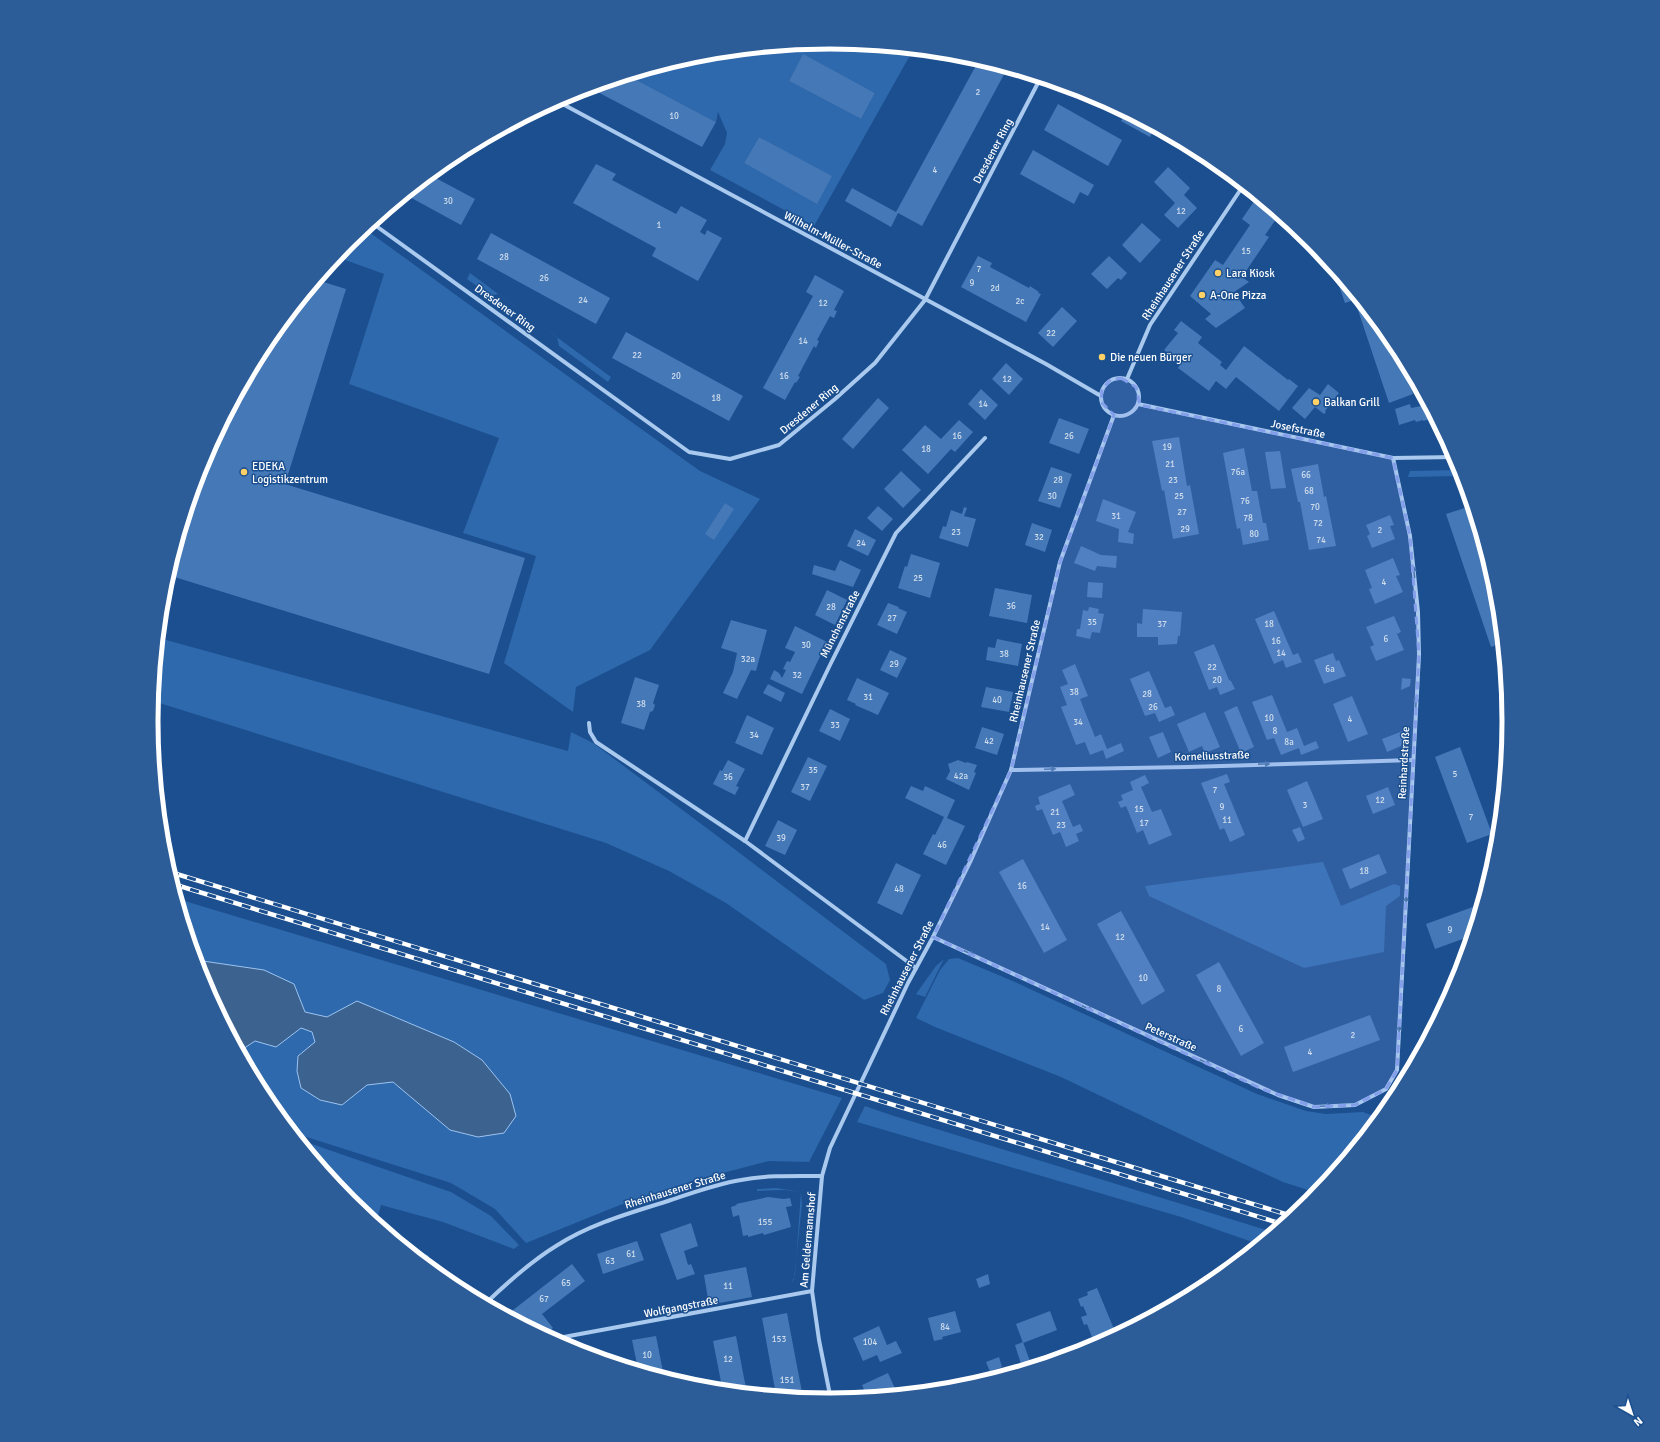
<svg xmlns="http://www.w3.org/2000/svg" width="1660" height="1442" font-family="Signika,sans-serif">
	<rect width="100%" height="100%" fill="#1b4f8f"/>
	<g fill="#2e69ad" fill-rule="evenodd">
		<path d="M830 42 913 50 814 226 710 170 725 144 727 133 718 112 716 122 629 76 698 55ZM803 55 875 93 861 119 789 81ZM759 137 831 176 817 203 744 163Z"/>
		<path d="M365 229 598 398 700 471 760 499 650 650 576 687 573 712 504 663 536 556 463 533 499 438 349 384 384 274 337 257 350 241Z"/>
		<path d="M470 273 525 314 498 294 491 296 467 279Z"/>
		<path d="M528 316 611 377 608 382 559 346 557 337Z"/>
		<path d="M1459 470 1461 476 1408 477 1410 471Z"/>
		<path d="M159 638 568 751 571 732 593 743 716 835 886 964 890 980 883 993 864 1000 726 903 669 871 606 843 153 701Z"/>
		<path d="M1323 862 1341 906 1394 884 1400 886V896L1386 906 1384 952 1304 968 1149 896 1145 886Z"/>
		<path d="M178 899 842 1098 809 1162 769 1161 696 1180 620 1205 526 1243 495 1209 451 1183 294 1133 265 1098 203 981Z"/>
		<path d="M958 958 1015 982 1257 1094 1306 1111 1326 1114 1363 1112 1379 1118 1317 1193 1283 1182 1207 1147 1061 1077 935 1027 916 1018 940 970 949 959Z"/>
		<path d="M944 959 925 997 916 994 936 966Z"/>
		<path d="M865 1106 891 1115 1273 1232 1258 1244 1181 1217 857 1122Z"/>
		<path d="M300 1140 451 1192 491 1216 519 1245 514 1249 443 1222 381 1205 376 1223 350 1201Z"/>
		<path d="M776 1188 801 1192 802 1204 794 1279 791 1284 795 1275 801 1192 784 1190 757 1191V1189Z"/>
	</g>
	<path fill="#3c6290" stroke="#9cc4f0" d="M196 960 264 970 294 984 305 1012 327 1017 357 1001 454 1042 482 1060 510 1094 516 1116 504 1133 478 1137 450 1130 393 1082 367 1085 342 1105 320 1100 301 1088 297 1071 298 1056 315 1042 312 1032 301 1028 276 1047 255 1041 240 1051 203 981Z"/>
	<g fill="#4478b7">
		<path d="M803 54 875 93 861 119 789 81Z"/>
		<path d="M979 60 1007 69 922 226 898 213 891 227 845 201 852 188 896 212Z"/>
		<path d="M629 76 716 122 702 147 590 88Z"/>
		<path d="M1058 104 1122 140 1108 166 1044 130Z"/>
		<path d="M1126 113 1154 128 1150 137 1121 121Z"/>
		<path d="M759 137 832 176 817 204 744 163Z"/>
		<path d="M1033 150 1094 185 1088 196 1080 192 1074 204 1020 174Z"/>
		<path d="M1200 153 1220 167 1218 171 1197 157Z"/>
		<path d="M596 164 616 174 612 180 676 214 681 206 707 220 700 232 705 235 707 230 722 238 698 281 652 256 656 248 573 203Z"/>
		<path d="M1168 167 1190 188 1184 195 1197 208 1178 228 1164 215 1175 203 1154 182Z"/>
		<path d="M430 175 475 199 461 225 406 195Z"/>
		<path d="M1257 197 1279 215 1265 235 1269 237 1242 277 1249 282 1234 292 1245 308 1216 328 1205 319 1211 314 1190 296 1215 260 1223 265 1250 225 1242 219Z"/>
		<path d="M1142 223 1161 240 1140 263 1122 245Z"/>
		<path d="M491 233 610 298 596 324 477 259Z"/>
		<path d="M978 256 992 263 990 267 1029 288 1030 286 1039 292 1038 293 1041 294 1026 322 961 287Z"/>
		<path d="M1109 256 1127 273 1121 280 1118 278 1107 289 1091 274Z"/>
		<path d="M815 275 844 291 834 310 837 311 834 318 830 316 817 340 819 341 816 348 814 346 798 376 800 377 796 383 795 382 785 400 763 388 813 296 806 292Z"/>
		<path d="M317 280 346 289 285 484 525 558 489 674 168 575 203 461 266 344Z"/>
		<path d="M1343 281 1395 344 1413 394 1389 403 1356 304 1354 300 1345 303 1338 283Z"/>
		<path d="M1062 307 1077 321 1053 347 1038 333Z"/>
		<path d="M1181 321 1202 337 1198 343 1222 362 1220 365 1226 370 1244 346 1288 380 1289 379 1298 386 1279 411 1236 377 1226 389 1216 381 1209 391 1178 368 1181 363 1164 350 1178 333 1174 330Z"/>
		<path d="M626 332 743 396 729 421 612 358Z"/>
		<path d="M1006 363 1023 379 1009 395 992 379Z"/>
		<path d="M1328 384 1339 393 1325 411 1326 412 1324 414 1315 407 1305 419 1292 408 1309 388 1320 395Z"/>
		<path d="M981 389 998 405 985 420 968 404Z"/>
		<path d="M878 398 889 408 853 449 842 439Z"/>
		<path d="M1410 404 1411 408 1426 405 1435 420 1431 421V419L1423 421V420L1416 422 1415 420 1399 425 1395 409Z"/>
		<path d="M1059 418 1089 429 1079 454 1049 443Z"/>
		<path d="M959 420 973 432 955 452 951 449 928 474 902 450 925 425 941 439Z"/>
		<path d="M1179 437 1187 486 1190 485 1199 534 1173 539 1164 490 1162 491 1152 441Z"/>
		<path d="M1244 448 1252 491H1257L1263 523H1266L1269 540 1243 545 1240 528 1237 529 1223 453Z"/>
		<path d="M1280 451 1286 488 1271 489 1265 452Z"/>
		<path d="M1318 464 1324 497 1326 496 1336 546 1309 550 1300 502H1298L1291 469Z"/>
		<path d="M1051 467 1072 474 1060 508 1038 501Z"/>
		<path d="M901 471 921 490 903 508 884 489Z"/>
		<path d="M1103 499 1136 512 1128 532 1134 534 1133 544 1118 542 1119 529 1096 521Z"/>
		<path d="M725 503 734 509 714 540 705 534Z"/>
		<path d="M878 506 893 519 882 531 867 518Z"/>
		<path d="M1471 506 1496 589 1501 643 1491 647 1446 514Z"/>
		<path d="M964 507 967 508 964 516 976 519 968 547 939 538 943 526 946 527 951 510 962 514Z"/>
		<path d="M1390 515 1394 525 1390 526 1395 539 1372 548 1367 536 1370 534 1366 525Z"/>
		<path d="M1032 523 1052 530 1045 552 1025 545Z"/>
		<path d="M855 529 876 540 868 556 847 546Z"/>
		<path d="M1081 546 1101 555 1117 556 1116 568 1097 566 1095 571 1074 563Z"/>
		<path d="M911 554 940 563 930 598 898 588 905 566 907 567Z"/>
		<path d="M1393 558 1400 575 1396 576 1403 592 1375 604 1369 589 1372 588 1365 570Z"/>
		<path d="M840 560 861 570 853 587 812 574 814 565 835 571Z"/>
		<path d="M1088 582 1103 583 1102 598 1087 597Z"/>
		<path d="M995 588 1032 595 1027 623 989 616Z"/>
		<path d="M827 590 847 600 835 625 815 615Z"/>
		<path d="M888 603 899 607 898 608 907 612 897 634 877 625Z"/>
		<path d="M1089 607 1099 609 1098 613 1104 614 1100 633 1092 632 1090 639 1076 636 1077 629H1080L1083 610 1088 611Z"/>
		<path d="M1143 609 1182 612 1180 636H1178L1177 644 1158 645V637H1137V623L1142 624Z"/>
		<path d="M1274 611 1293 655 1298 653 1302 662 1286 668 1283 660 1274 664 1255 619Z"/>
		<path d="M1394 616 1401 632 1397 634 1404 650 1376 661 1370 647 1374 645 1366 627Z"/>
		<path d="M731 620 767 630 756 671 751 670 737 699 723 693 733 672 737 653 721 648Z"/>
		<path d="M795 626 827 642 802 694 770 679 774 670 779 673 782 678 786 670 783 669 787 661 790 662 795 652 785 648Z"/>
		<path d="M997 639 1022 644 1018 666 986 660 988 647 995 648Z"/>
		<path d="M1214 644 1229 680 1231 681 1235 689 1220 695 1217 687 1209 690 1194 652Z"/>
		<path d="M890 650 907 658 897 678 880 670Z"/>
		<path d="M1333 653 1336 661 1339 660 1346 676 1324 684 1314 660Z"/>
		<path d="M1075 664 1088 696 1080 699 1095 737 1101 734 1107 749 1121 743 1124 751 1106 759 1103 750 1090 755 1085 742 1076 745 1061 707 1067 705 1060 687 1068 684 1062 670Z"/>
		<path d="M1149 671 1165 708 1171 706 1175 715 1159 722 1155 713 1145 716 1130 679Z"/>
		<path d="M635 677 659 685 653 703 655 705 653 711 650 712 644 730 621 723Z"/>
		<path d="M857 678 889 693 878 715 855 705 856 704 847 700Z"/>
		<path d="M1402 678 1411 679 1410 686 1401 690Z"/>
		<path d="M768 684 785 693 781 702 763 693Z"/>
		<path d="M986 687 1013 692 1009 712 981 707Z"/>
		<path d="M1272 695 1287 732 1297 728 1304 746 1316 741 1319 748 1301 755 1299 748 1281 755 1274 738 1267 740 1252 702Z"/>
		<path d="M1352 696 1368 734 1348 742 1333 704Z"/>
		<path d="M1237 706 1254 747 1241 753 1224 712Z"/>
		<path d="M830 709 850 719 840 741 819 731Z"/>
		<path d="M1205 712 1220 747 1205 753 1202 746 1189 752 1177 724Z"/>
		<path d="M747 715 774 728 762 755 735 743Z"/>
		<path d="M982 727 1004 734 997 755 975 748Z"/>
		<path d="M1403 731 1408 743 1387 752 1382 739Z"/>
		<path d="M1163 732 1171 752 1158 758 1149 737Z"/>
		<path d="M1460 747 1492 834 1467 843 1435 757Z"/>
		<path d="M808 757 827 766 810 801 791 792Z"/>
		<path d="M728 760 745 769 736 786 739 787 735 795 713 784 720 770 722 771Z"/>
		<path d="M958 760 966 763 967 762 977 765 974 772 976 773 969 790 946 779 950 771 948 764Z"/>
		<path d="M1227 774 1230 782 1224 784 1245 835 1230 842 1224 828 1220 830 1201 783Z"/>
		<path d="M1145 775 1149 783 1141 787 1152 812 1161 809 1172 835 1149 845 1143 830 1137 833 1126 806 1121 808 1118 802 1123 800 1121 795 1133 790 1130 782Z"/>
		<path d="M1307 781 1323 819 1303 827 1287 790Z"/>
		<path d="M1070 784 1075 795 1062 801 1073 827 1080 824 1083 831 1076 834 1079 841 1066 847 1060 832 1053 835 1042 809 1037 811 1035 806 1040 804 1038 797Z"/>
		<path d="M911 786 923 791 925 786 955 800 947 818 965 826 946 865 923 854 933 834 935 835 944 817 905 798Z"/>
		<path d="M1388 787 1395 805 1373 814 1366 796Z"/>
		<path d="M778 820 797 830 785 855 765 846Z"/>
		<path d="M1300 827 1305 839 1298 842 1292 830Z"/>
		<path d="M1379 854 1387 873 1350 889 1342 869Z"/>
		<path d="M1023 859 1067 940 1044 953 999 872Z"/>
		<path d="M896 863 921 875 902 915 877 903Z"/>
		<path d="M1481 904 1471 936 1435 949 1426 924Z"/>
		<path d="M1121 911 1165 991 1142 1005 1097 924Z"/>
		<path d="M1219 962 1264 1043 1241 1056 1196 975Z"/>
		<path d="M1370 1015 1380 1040 1293 1072 1284 1047Z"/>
		<path d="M1433 1026 1429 1033 1427 1038 1424 1029Z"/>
		<path d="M768 1197 784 1199 790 1198 792 1206 786 1207 791 1227 764 1235 763 1233 748 1237V1235L743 1236 739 1215 733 1217 731 1207 737 1205 736 1204Z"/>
		<path d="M691 1223 698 1246 684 1251 688 1265 691 1264 695 1274 677 1280 660 1234Z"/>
		<path d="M637 1241 644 1260 603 1274 597 1254Z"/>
		<path d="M420 1251 429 1256 425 1263 417 1256Z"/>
		<path d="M572 1264 585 1281 542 1314 553 1328 547 1333 544 1330 541 1333 509 1315 508 1314Z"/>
		<path d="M430 1267 443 1273 441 1276Z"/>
		<path d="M746 1267 752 1297 709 1305 704 1275Z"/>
		<path d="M988 1274 990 1284 979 1288 976 1279Z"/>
		<path d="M445 1279 459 1286 458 1288 453 1285Z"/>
		<path d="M1097 1288 1116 1334 1095 1345 1087 1324 1084 1325 1081 1317 1087 1315 1083 1306 1081 1307 1078 1299 1088 1295 1087 1292Z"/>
		<path d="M955 1311 961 1332 942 1337 943 1339 934 1341 928 1318Z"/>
		<path d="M1050 1311 1057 1330 1023 1343 1016 1324Z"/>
		<path d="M787 1313 796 1361 803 1397 776 1395 762 1318Z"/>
		<path d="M879 1326 887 1345 896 1341 902 1353 880 1362 877 1355 863 1361 853 1338Z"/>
		<path d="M656 1336 664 1377 638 1369 632 1340Z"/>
		<path d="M736 1336 744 1378 747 1392 722 1389 721 1382 713 1341Z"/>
		<path d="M1023 1342 1031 1364 1022 1367 1015 1345Z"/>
		<path d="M999 1357 1002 1367 990 1372 986 1362Z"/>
		<path d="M888 1373 897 1393 867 1396 862 1385Z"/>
	</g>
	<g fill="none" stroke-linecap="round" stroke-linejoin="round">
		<g stroke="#a9c9ee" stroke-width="4">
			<path d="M557 101 1046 364 1101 396"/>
			<path d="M372 223 689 452 730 459 779 445 835 399 875 363 925 300 1040 79"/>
			<circle cx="1120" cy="397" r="19"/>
			<path d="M1127 379 1150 325 1243 186"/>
			<path d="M1138 404 1393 458 1455 457"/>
			<path d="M589 723 590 732 596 742 745 841 916 968"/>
			<path d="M1011 770 1188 767 1413 760"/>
			<path d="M745 841 830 665 896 533 985 438"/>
			<path d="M933 937 1278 1095 1314 1107 1355 1105 1386 1089 1397 1070 1419 655 1418 612 1410 536 1393 458"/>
			<path d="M486 1303C508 1282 530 1262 556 1246 590 1224 630 1213 668 1201 692 1193 716 1184 741 1180 768 1175 795 1176 822 1176"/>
			<path d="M553 1339 812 1291"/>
			<path d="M831 1400 819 1340 812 1291 822 1176 830 1148 908 983 933 937 971 860 1011 770 1060 562 1114 415"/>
		</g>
		<g stroke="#fff" stroke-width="4.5">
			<g id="rail">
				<path d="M170 872 1292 1216"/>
				<path d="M173 884 1282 1224"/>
			</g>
		</g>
		<use href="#rail" stroke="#1b4f8f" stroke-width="3" stroke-dasharray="9" stroke-linecap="butt"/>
	</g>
	<defs><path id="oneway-solid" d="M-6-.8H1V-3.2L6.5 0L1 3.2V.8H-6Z"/></defs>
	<g fill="#4674ac">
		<use href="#oneway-solid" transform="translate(1414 572) rotate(-96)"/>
		<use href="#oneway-solid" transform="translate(1416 702) rotate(-87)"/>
		<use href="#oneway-solid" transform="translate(1264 764) rotate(-1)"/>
		<use href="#oneway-solid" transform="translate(1050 769) rotate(-2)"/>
		<use href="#oneway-solid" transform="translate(1406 902) rotate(-87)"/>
		<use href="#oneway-solid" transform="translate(969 953) rotate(25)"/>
		<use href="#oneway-solid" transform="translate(1087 1008) rotate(25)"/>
		<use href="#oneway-solid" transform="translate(1399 1031) rotate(-87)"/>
		<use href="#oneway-solid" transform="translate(1205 1062) rotate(25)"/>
		<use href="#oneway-solid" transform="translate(1326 1106) rotate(-2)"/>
	</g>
	<path fill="#839eea" fill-opacity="0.2" stroke="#839eea" stroke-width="3" stroke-dasharray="8 5" stroke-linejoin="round" d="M1121 378 1136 387 1140 405 1393 458 1410 536 1419 655 1397 1070 1386 1089 1355 1105 1314 1107 1262 1089 933 937 1011 770 1060 562 1114 415 1101 402 1102 390 1109 381Z"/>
	<g fill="#ffd166" stroke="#1b4f8f" stroke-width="1.5">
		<circle cx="1218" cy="273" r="4"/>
		<circle cx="1202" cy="295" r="4"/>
		<circle cx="1102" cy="357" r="4"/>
		<circle cx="1316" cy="402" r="4"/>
		<circle cx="244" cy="472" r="4"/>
	</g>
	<g text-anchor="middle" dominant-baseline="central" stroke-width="3" stroke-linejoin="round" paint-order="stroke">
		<g font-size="9" fill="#d0dded">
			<text x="978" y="92">2</text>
			<text x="674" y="116">10</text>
			<text x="935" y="170">4</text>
			<text x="448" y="201">30</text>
			<text x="1181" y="211">12</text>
			<text x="659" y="225">1</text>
			<text x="1246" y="251">15</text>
			<text x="504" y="257">28</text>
			<text x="979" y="269">7</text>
			<text x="544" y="278">26</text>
			<text x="972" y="283">9</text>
			<text x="995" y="288">2d</text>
			<text x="583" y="300">24</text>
			<text x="1020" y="301">2c</text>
			<text x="823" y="303">12</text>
			<text x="1051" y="333">22</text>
			<text x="803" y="341">14</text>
			<text x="637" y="355">22</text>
			<text x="676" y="376">20</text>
			<text x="784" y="376">16</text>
			<text x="1007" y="379">12</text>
			<text x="716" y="398">18</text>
			<text x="983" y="404">14</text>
			<text x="957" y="436">16</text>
			<text x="1069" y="436">26</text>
			<text x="1167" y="447">19</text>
			<text x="926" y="449">18</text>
			<text x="1170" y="464">21</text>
			<text x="1238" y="472">76a</text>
			<text x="1306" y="475">66</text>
			<text x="1058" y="480">28</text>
			<text x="1173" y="480">23</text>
			<text x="1309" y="491">68</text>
			<text x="1052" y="496">30</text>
			<text x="1179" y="496">25</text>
			<text x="1245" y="501">76</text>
			<text x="1315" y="507">70</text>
			<text x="1182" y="512">27</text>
			<text x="1116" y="516">31</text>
			<text x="1248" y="518">78</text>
			<text x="1318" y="523">72</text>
			<text x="1185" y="529">29</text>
			<text x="1380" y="530">2</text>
			<text x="956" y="532">23</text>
			<text x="1254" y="534">80</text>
			<text x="1039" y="537">32</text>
			<text x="1321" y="540">74</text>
			<text x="861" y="543">24</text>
			<text x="918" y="578">25</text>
			<text x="1384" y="582">4</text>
			<text x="1011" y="606">36</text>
			<text x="831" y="607">28</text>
			<text x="892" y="618">27</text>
			<text x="1092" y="622">35</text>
			<text x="1162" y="624">37</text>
			<text x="1269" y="624">18</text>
			<text x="1386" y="639">6</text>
			<text x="1276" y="641">16</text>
			<text x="806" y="645">30</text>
			<text x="1281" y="653">14</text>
			<text x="1004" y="654">38</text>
			<text x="748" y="659">32a</text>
			<text x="894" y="664">29</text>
			<text x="1212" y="667">22</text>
			<text x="1330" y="669">6a</text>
			<text x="797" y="675">32</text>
			<text x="1217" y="680">20</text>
			<text x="1074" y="692">38</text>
			<text x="1147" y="694">28</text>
			<text x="868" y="697">31</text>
			<text x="997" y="700">40</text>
			<text x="641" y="704">38</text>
			<text x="1153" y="707">26</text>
			<text x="1269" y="718">10</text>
			<text x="1350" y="719">4</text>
			<text x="1078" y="722">34</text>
			<text x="835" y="725">33</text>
			<text x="1275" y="731">8</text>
			<text x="754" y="735">34</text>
			<text x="989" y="741">42</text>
			<text x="1289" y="742">8a</text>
			<text x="813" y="770">35</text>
			<text x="1455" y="774">5</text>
			<text x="961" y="776">42a</text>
			<text x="728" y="777">36</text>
			<text x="805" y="787">37</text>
			<text x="1215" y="790">7</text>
			<text x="1380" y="800">12</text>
			<text x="1305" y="805">3</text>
			<text x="1222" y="807">9</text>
			<text x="1139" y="809">15</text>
			<text x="1055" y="812">21</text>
			<text x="1471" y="817">7</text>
			<text x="1227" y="820">11</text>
			<text x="1144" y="823">17</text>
			<text x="1061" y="825">23</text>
			<text x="781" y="838">39</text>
			<text x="942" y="845">46</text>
			<text x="1364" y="871">18</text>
			<text x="1022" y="886">16</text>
			<text x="899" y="889">48</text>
			<text x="1045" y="927">14</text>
			<text x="1450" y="930">9</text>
			<text x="1120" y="937">12</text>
			<text x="1143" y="978">10</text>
			<text x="1219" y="989">8</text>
			<text x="1241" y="1029">6</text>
			<text x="1353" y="1035">2</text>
			<text x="1310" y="1052">4</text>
			<text x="765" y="1222">155</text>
			<text x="631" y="1254">61</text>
			<text x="610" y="1261">63</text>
			<text x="566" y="1283">65</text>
			<text x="728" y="1286">11</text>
			<text x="544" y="1299">67</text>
			<text x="945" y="1327">84</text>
			<text x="779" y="1339">153</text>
			<text x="870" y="1342">104</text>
			<text x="647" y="1355">10</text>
			<text x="728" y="1359">12</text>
			<text x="787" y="1380">151</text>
		</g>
		<g font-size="11" fill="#fff" stroke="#1b4f8f">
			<text transform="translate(993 151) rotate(-62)">Dresdener Ring</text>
			<text transform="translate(833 240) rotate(28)">Wilhelm-Müller-Straße</text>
			<text transform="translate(1173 275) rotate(-57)">Rheinhausener Straße</text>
			<text transform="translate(505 308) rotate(36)">Dresdener Ring</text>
			<text transform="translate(809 409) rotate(-40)">Dresdener Ring</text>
			<text transform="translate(1298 429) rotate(12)">Josefstraße</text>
			<text transform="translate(840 624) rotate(-63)">Münchenstraße</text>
			<text transform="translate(1025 671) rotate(-77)">Rheinhausener Straße</text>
			<text transform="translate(1212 756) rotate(-2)">Korneliusstraße</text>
			<text transform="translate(1404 763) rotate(-87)">Reinhardstraße</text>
			<text transform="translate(907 968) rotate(-63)">Rheinhausener Straße</text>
			<text transform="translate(1171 1037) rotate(24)">Peterstraße</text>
			<text transform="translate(675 1190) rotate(-17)">Rheinhausener Straße</text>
			<text transform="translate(808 1240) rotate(-85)">Am Geldermannshof</text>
			<text transform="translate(681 1307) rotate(-11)">Wolfgangstraße</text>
		</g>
		<g font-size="11" fill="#fff" stroke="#1b4f8f" text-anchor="start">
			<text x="1226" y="273">Lara Kiosk</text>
			<text x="1210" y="295">A-One Pizza</text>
			<text x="1110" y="357">Die neuen Bürger</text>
			<text x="1324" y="402">Balkan Grill</text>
			<text x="252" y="466">EDEKA<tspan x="252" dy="13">Logistikzentrum</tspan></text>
		</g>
	</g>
	<path d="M0 0H1660V1442H0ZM158 721a672 672 0 1 1 1344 0a672 672 0 1 1-1344 0Z" fill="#2d5d98" fill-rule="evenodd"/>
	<path fill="none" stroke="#fff" stroke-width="5" d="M158 721a672 672 0 1 1 1344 0a672 672 0 1 1-1344 0Z"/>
	<g transform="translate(1632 1414) rotate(141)" stroke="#1b4f8f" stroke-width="3" paint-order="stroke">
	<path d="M0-3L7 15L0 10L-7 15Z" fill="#ffffff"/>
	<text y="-6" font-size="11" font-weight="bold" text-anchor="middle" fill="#ffffff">N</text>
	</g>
</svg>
